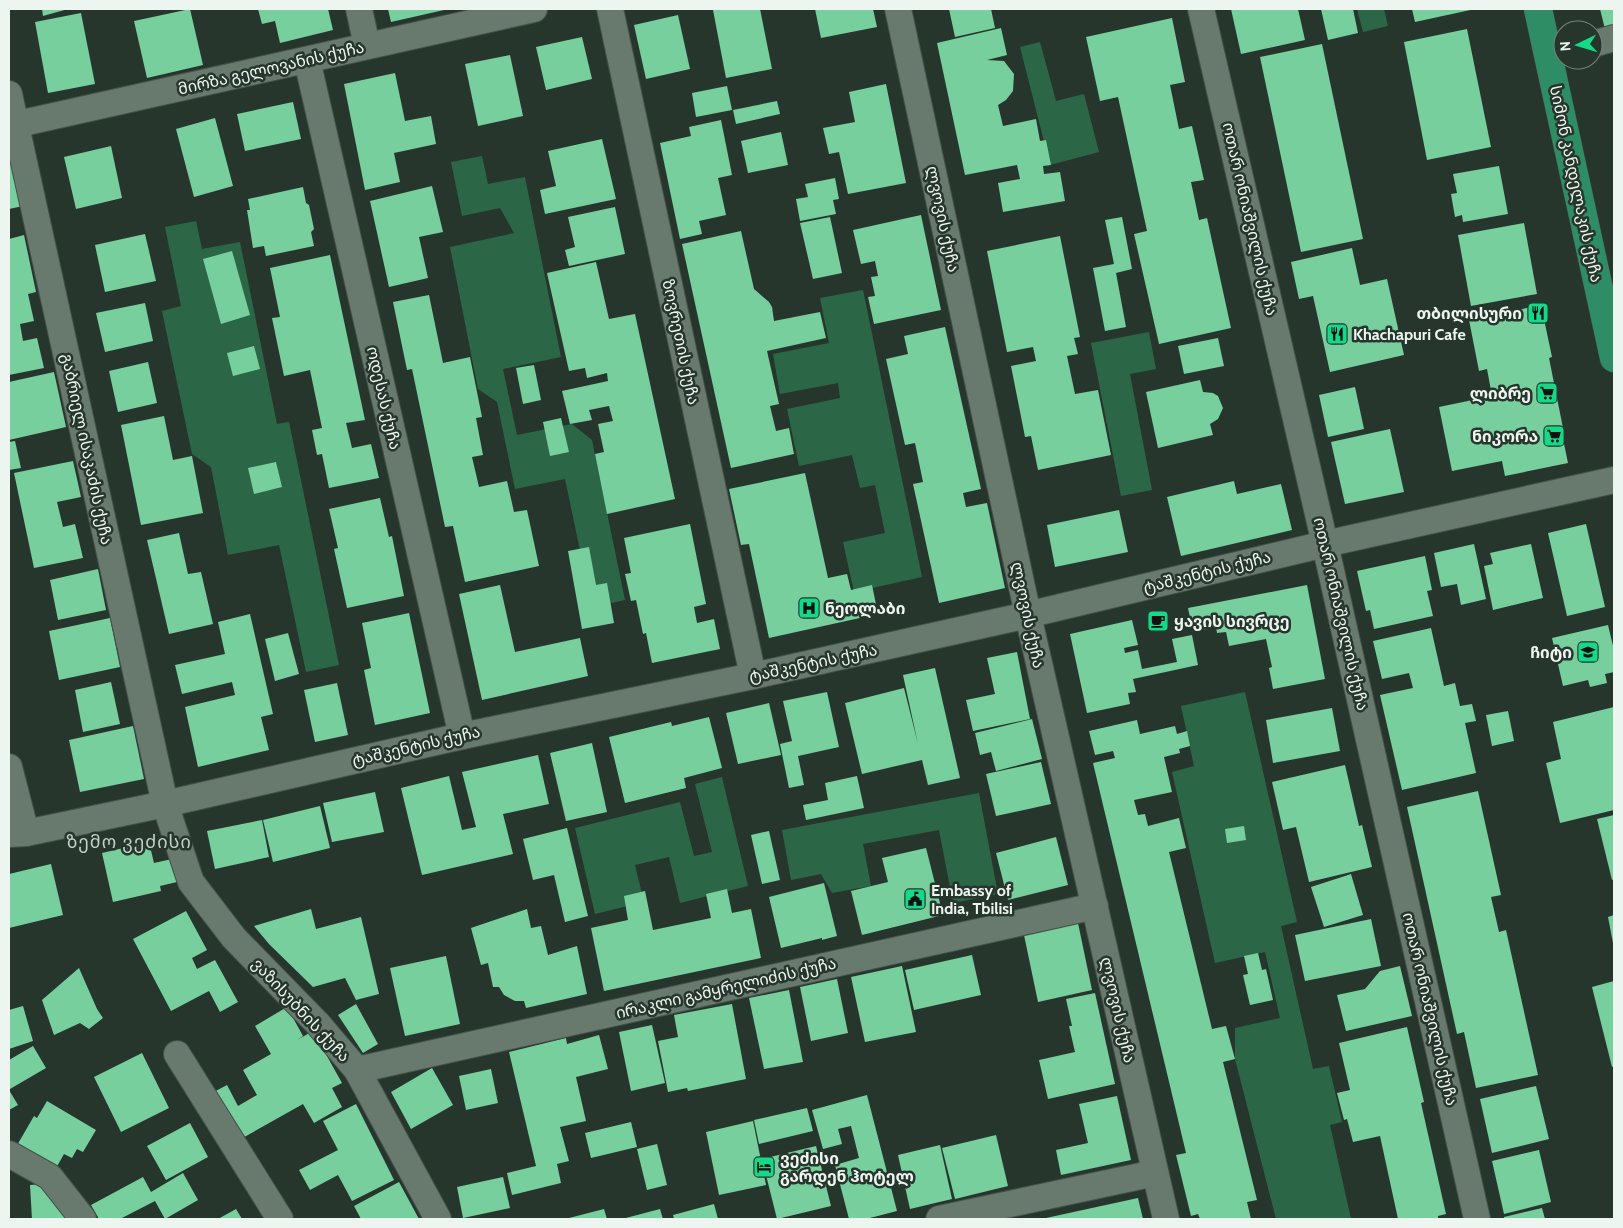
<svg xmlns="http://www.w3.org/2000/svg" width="1623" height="1228" font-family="Cabin,'Noto Sans Georgian',sans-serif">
	<rect width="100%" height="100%" fill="#27362d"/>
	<g fill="#2b6747">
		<path d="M1357 9H1384L1388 26 1363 32Z"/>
		<path d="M1040 42 1056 101 1084 94 1099 152 1050 165 1020 47Z"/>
		<path d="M482 156 488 184 525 177 561 357 503 369 517 435 572 424 592 440 625 600 592 607 565 479 515 489 497 402 478 389 450 247 514 233 500 208 462 216 451 162Z"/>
		<path d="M196 221 202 249 240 242 277 424 289 422 339 665 306 672 279 545 228 555 211 467 192 454 162 311 181 306 165 227Z"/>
		<path d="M863 290 922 577 854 592 843 542 885 533 875 485 860 488 852 455 799 466 787 409 840 398 838 383 780 394 773 354 829 343 820 298Z"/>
		<path d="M1149 332 1156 369 1130 374 1152 490 1121 496 1091 343Z"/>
		<path d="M1245 692 1297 922 1281 926 1313 1069 1329 1066 1342 1122 1330 1125 1351 1219H1276L1235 1059V1028L1280 1018 1265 952 1215 963 1172 772 1194 766 1181 706Z"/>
		<path d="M722 777 748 886 680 903 669 857 635 865 644 902 595 914 575 828 680 802 694 856 712 852 695 784Z"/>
		<path d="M979 793 998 894 953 903 939 830 863 844 871 886 832 893 821 874 791 880 782 830Z"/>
	</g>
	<g fill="#78cf9e">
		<path d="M42 9H68L43 16Z"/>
		<path d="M190 9 203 65 147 78 134 21Z"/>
		<path d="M258 9H328L333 30 280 43 275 21 262 24Z"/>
		<path d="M388 9H444V10L391 22Z"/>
		<path d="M716 9H760L772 69 726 78 713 10Z"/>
		<path d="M815 9H873L877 27 821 38Z"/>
		<path d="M949 9H991L995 28 955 37Z"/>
		<path d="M1231 9H1298L1305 40 1241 54Z"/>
		<path d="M1321 9H1353L1358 33 1328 40Z"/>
		<path d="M1412 9H1475L1415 22Z"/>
		<path d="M1600 9H1614V31L1606 33Z"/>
		<path d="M81 13 95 84 48 93 35 22Z"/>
		<path d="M678 15 690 69 646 79 634 25Z"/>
		<path d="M1172 18 1185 82 1170 85 1179 129 1192 126 1204 180 1191 182 1199 220 1207 218 1231 328 1159 344 1134 234 1147 231 1118 97 1100 101 1086 37Z"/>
		<path d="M1001 28 1007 55 987 60 1004 61 1014 74 1013 91 1006 100 998 105 1003 126 1036 119 1040 141 1046 140 1051 165 1043 166 1044 174 1060 172 1065 201 1003 212 998 183 1020 179 1017 165 965 175 937 43Z"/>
		<path d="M1467 29 1491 147 1427 160 1404 42Z"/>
		<path d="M582 37 592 79 546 90 536 47Z"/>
		<path d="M1322 44 1363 239 1301 252 1260 57Z"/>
		<path d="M510 55 523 116 478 126 465 64Z"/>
		<path d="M395 73 405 121 431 116 436 144 394 153 400 182 365 190 344 84Z"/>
		<path d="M886 84 906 183 848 194 839 152 829 154 823 128 855 122 849 92Z"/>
		<path d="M727 86 732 110 696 117 692 93Z"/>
		<path d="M777 101 780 114 736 124 733 110Z"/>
		<path d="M293 102 301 139 245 151 237 114Z"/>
		<path d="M215 118 233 186 194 197 176 129Z"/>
		<path d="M721 120 732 175 718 178 726 215 699 221 702 234 680 239 660 143 691 136 689 127Z"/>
		<path d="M781 132 788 165 748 173 741 141Z"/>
		<path d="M602 139 616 199 545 214 540 190 556 186 548 151Z"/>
		<path d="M111 146 122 198 76 209 64 157Z"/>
		<path d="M13 159 23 206 9 209V160Z"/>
		<path d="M1499 166 1508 214 1463 222 1462 215 1455 217 1451 194 1457 193 1453 174Z"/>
		<path d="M835 178 839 199 833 200 836 214 800 221 796 199 808 197 805 184Z"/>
		<path d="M432 186 443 232 419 237 428 278 389 287 370 201Z"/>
		<path d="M303 187 306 203 309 205 314 229 311 232 314 246 266 256 264 246 253 248 247 210H250L248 199Z"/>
		<path d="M615 207 625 254 569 266 565 250 575 247 568 217Z"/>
		<path d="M921 215 941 310 874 324 868 297 875 296 871 277 878 276 875 261 861 264 853 230Z"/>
		<path d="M830 217 842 273 813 279 800 223Z"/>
		<path d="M1122 217 1132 269 1116 273 1126 327 1105 331 1093 268 1114 264 1105 220Z"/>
		<path d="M1524 223 1537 294 1471 306 1458 235Z"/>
		<path d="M741 231 754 289 769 302 772 307 774 321 820 312 826 338 767 351 779 404 770 406 776 431 789 428 794 454 731 468 682 244Z"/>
		<path d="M145 234 156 281 105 292 95 245Z"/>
		<path d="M24 235 36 292 28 294 34 321 20 324 23 341 37 338 44 368 9 375V239Z"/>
		<path d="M1060 236 1080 337 1074 338 1078 354 1067 356 1075 394 1098 390 1111 455 1038 470 1031 436 1025 437 1011 366 1036 361 1033 347 1007 352 987 251Z"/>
		<path d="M1352 248 1360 285 1387 279 1404 355 1330 372 1313 296 1299 299 1291 262Z"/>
		<path d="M232 251 250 315 221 324 203 259Z"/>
		<path d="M330 255 365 420 346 423 352 448 371 444 379 478 329 488 322 454 317 455 312 430 322 428 310 370 284 376 272 318 280 317 270 268Z"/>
		<path d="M596 262 609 319 635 314 675 499 607 514 595 454 604 452 598 424 613 421 609 406 589 410 592 420 570 424 562 391 608 381 607 373 587 378 585 368 569 371 547 273Z"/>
		<path d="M429 295 443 363 470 357 482 417 476 418 483 455 472 457 479 487 507 481 514 512 527 510 539 566 465 582 453 526 445 527 412 369 407 370 393 302Z"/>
		<path d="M145 303 153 341 105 352 96 313Z"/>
		<path d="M1541 305 1552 357 1549 358 1564 433 1562 434 1568 463 1505 476 1502 461 1452 471 1439 407 1492 396 1487 369 1479 371 1469 320Z"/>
		<path d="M945 327 981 489 963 493 966 507 987 503 1005 588 939 603 913 484 923 482 915 443 905 445 886 359 908 354 904 336Z"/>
		<path d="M1218 338 1224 366 1184 374 1178 346Z"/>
		<path d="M254 346 260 369 233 376 227 353Z"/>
		<path d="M148 362 157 403 118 412 109 371Z"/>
		<path d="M534 365 541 400 523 404 516 368Z"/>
		<path d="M54 372 66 427 9 440V382Z"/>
		<path d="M1200 380 1203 392 1213 393 1218 396 1223 408 1218 419 1210 424 1213 435 1158 448 1146 392Z"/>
		<path d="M1355 387 1364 429 1328 437 1319 395Z"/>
		<path d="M164 416 173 460 192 456 203 513 141 525 121 425Z"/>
		<path d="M561 418 569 452 550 456 543 422Z"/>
		<path d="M1390 429 1404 492 1345 504 1331 442Z"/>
		<path d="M15 441 21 468 9 470V442Z"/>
		<path d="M73 461 81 497 57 502 63 527 75 524 83 558 34 568 14 473Z"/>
		<path d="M276 462 282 487 254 494 248 468Z"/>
		<path d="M805 473 828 578 847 574 851 590 872 585 878 614 769 638 749 544 741 545 729 489Z"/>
		<path d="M1234 481 1237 494 1281 484 1292 530 1181 556 1167 497Z"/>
		<path d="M380 498 389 537 392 536 404 596 347 608 334 549 338 548 329 509Z"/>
		<path d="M1119 510 1128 552 1055 567 1047 525Z"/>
		<path d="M690 524 706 604 694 607 697 623 714 619 720 649 652 663 646 633 643 634 636 600 631 601 625 574 631 573 624 538Z"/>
		<path d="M1586 524 1605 607 1567 616 1548 533Z"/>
		<path d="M179 533 188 574 201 572 213 624 169 634 147 540Z"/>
		<path d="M1474 544 1486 599 1461 605 1457 584 1441 587 1434 553Z"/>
		<path d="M1531 544 1543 598 1493 610 1484 566 1493 564 1490 553Z"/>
		<path d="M589 547 596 585 607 583 614 623 582 629 568 551Z"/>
		<path d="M1425 556 1432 590 1427 591 1433 616 1374 629 1370 610 1366 611 1357 571Z"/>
		<path d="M98 569 106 610 58 620 50 580Z"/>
		<path d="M500 585 515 652 580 638 588 676 482 700 459 594Z"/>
		<path d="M1307 585 1325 679 1273 689 1269 668 1272 667 1266 639 1229 646 1226 632 1217 633 1216 627 1193 632 1188 608Z"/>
		<path d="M409 613 430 713 375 725 364 670 371 668 362 623Z"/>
		<path d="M250 614 273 714 261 717 269 750 198 767 185 707 235 695 232 682 182 694 175 665 225 654 218 622Z"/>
		<path d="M110 618 120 667 59 680 49 631Z"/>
		<path d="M1132 620 1138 645 1124 648 1125 653 1138 650 1142 669 1177 662 1172 639 1192 635 1198 665 1133 679 1136 692 1128 693 1130 704 1087 713 1070 634Z"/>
		<path d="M1608 625 1614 650V672L1605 674 1607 683 1590 687 1588 680 1563 686 1552 638Z"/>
		<path d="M1431 628 1444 686 1455 683 1460 706 1472 704 1476 721 1465 723 1476 773 1402 790 1380 695 1413 688 1409 673 1382 679 1373 641Z"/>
		<path d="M288 633 299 674 275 681 265 639Z"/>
		<path d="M1017 652 1030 719 973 731 966 700 995 694 987 658Z"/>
		<path d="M935 668 960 778 928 785 922 760 862 774 845 703 904 688 918 744 903 675Z"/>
		<path d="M111 682 120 724 83 732 75 690Z"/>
		<path d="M337 683 348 735 315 742 304 690Z"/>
		<path d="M827 692 839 747 798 756 804 785 789 788 780 744 792 741 783 701Z"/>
		<path d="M769 703 781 755 738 764 726 713Z"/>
		<path d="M1614 707V810L1560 823 1546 763 1561 759 1553 722Z"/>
		<path d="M1332 708 1340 751 1273 763 1266 720Z"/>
		<path d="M1508 711 1514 741 1492 746 1486 715Z"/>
		<path d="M709 717 722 768 684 778 686 788 625 803 609 737 671 722 672 726Z"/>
		<path d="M1032 719 1042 759 996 771 991 752 980 755 975 733Z"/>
		<path d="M1137 720 1140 734 1175 726 1177 734 1187 731 1190 746 1179 749 1180 753 1164 757 1172 792 1134 800 1138 815 1145 814 1148 826 1179 818 1186 848 1169 852 1212 1029 1226 1026 1235 1059 1223 1062 1257 1200 1247 1202 1251 1219H1200L1198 1214 1191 1216 1176 1155 1186 1153 1093 763 1115 758 1113 751 1095 755 1089 731Z"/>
		<path d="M133 726 144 779 80 792 69 740Z"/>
		<path d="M592 743 607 812 566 821 550 753Z"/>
		<path d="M538 755 549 804 503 814 513 854 422 875 401 788 449 776 462 830 476 827 462 772Z"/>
		<path d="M1041 762 1051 804 996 816 986 774Z"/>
		<path d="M1345 765 1359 826 1362 825 1372 867 1309 882 1296 827 1283 830 1272 782Z"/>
		<path d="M857 776 864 808 806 820 803 805 828 800 825 783Z"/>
		<path d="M1478 791 1501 895 1491 897 1499 932 1506 930 1538 1075 1476 1088 1464 1032 1457 1034 1407 807Z"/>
		<path d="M375 792 384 832 332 842 323 803Z"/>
		<path d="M320 806 330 848 273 862 263 820Z"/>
		<path d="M1614 815V879L1612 880 1597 819Z"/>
		<path d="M262 820 269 857 215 869 207 831Z"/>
		<path d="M1244 826 1246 840 1227 843 1225 829Z"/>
		<path d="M567 828 588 916 565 922 554 875 533 880 523 839Z"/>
		<path d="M769 831 780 880 762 884 751 835Z"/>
		<path d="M1056 837 1068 885 1008 900 996 853Z"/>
		<path d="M149 842 154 863 172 859 177 882 160 886 161 891 113 902 102 853Z"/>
		<path d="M926 848 943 915 862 935 851 891 888 882 882 858Z"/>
		<path d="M51 864 63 915 9 928V874Z"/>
		<path d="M1351 874 1363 915 1324 927 1311 887Z"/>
		<path d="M824 883 837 936 822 940V938L781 948 769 897Z"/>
		<path d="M727 889 732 913 751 909 761 958 604 991 591 928 628 920 624 896 645 891 653 930 711 918 706 894Z"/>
		<path d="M311 909 316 929 361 917 379 994 356 1000 345 978 313 987 269 944 254 926Z"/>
		<path d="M527 909 531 928 541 926 548 955 577 946 587 994 526 1008 524 1001H515L504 995 499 987H493L488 963 481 965 471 928Z"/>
		<path d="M186 911 207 950 192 958 197 969 215 960 238 1002 220 1012 209 991 171 1011 133 939Z"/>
		<path d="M1614 915V943H1613L1608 917Z"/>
		<path d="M1371 919 1381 966 1305 981 1295 935Z"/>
		<path d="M1078 923 1092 990 1038 1002 1024 935Z"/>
		<path d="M1258 953 1262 970 1266 969 1273 1000 1250 1005 1243 975 1248 974 1244 956Z"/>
		<path d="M972 955 981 995 914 1010 905 970Z"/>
		<path d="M446 956 460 1024 405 1036 390 968Z"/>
		<path d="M902 966 916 1032 865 1042 851 977Z"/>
		<path d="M1400 966 1412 1016 1346 1031 1337 995 1365 989 1380 971Z"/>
		<path d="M79 968 97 1009 103 1018 89 1029 80 1023 54 1035 42 1000Z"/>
		<path d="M837 979 848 1033 811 1041 800 987Z"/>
		<path d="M1614 981V1066L1612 1067 1592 987Z"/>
		<path d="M789 990 803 1062 764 1069 749 998Z"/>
		<path d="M1095 993 1115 1084 1048 1099 1039 1060 1075 1052 1069 1026H1072L1066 999Z"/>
		<path d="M356 1004 378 1044 363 1053 338 1015Z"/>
		<path d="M732 1004 746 1079 688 1091 687 1088 668 1092 658 1041 678 1037 674 1015Z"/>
		<path d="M23 1006 33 1041 9 1049V1010Z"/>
		<path d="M287 1007 303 1036 297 1040 313 1031 342 1083 332 1088 342 1107 314 1123 303 1104 239 1140 212 1093 227 1085 238 1106 257 1095 243 1070 271 1054 255 1026Z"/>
		<path d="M652 1025 665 1083 631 1091 619 1032Z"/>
		<path d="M1407 1027 1424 1102 1421 1103 1446 1214 1438 1216V1219H1398L1380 1136 1353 1142 1347 1119 1344 1120 1337 1093 1350 1090 1339 1043Z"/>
		<path d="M599 1035 608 1069 576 1077 586 1121 560 1127 569 1161 557 1164 561 1183 512 1195 507 1173 536 1166 509 1052 566 1038 567 1044Z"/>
		<path d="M33 1046 46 1068 10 1089 9 1060Z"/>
		<path d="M142 1053 169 1108 121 1132 94 1077Z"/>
		<path d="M432 1068 453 1105 411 1129 391 1092Z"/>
		<path d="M491 1069 498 1103 466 1110 459 1076Z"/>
		<path d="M1536 1086 1549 1139 1492 1153 1480 1099Z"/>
		<path d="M9 1090 18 1105 9 1110Z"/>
		<path d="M867 1095 897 1211 866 1219H849L835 1165 859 1158 851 1126 838 1129 842 1144 823 1149 812 1110Z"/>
		<path d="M1117 1096 1131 1160 1061 1175 1056 1150 1088 1143 1079 1104Z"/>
		<path d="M47 1101 96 1130 83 1152 77 1149 72 1158 64 1154 55 1170 16 1147 34 1116 37 1118Z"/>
		<path d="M356 1104 394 1180 352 1201 338 1175 310 1190 299 1170 338 1150 323 1121Z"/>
		<path d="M807 1108 813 1131 759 1144 754 1120Z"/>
		<path d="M753 1121 766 1185 719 1195 706 1132Z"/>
		<path d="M631 1122 637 1147 591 1158 585 1133Z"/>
		<path d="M190 1123 208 1157 166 1180 147 1146Z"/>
		<path d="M996 1135 1008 1186 955 1199 942 1148Z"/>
		<path d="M657 1144 667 1185 647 1190 637 1149Z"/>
		<path d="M940 1145 952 1199 910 1209 898 1155Z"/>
		<path d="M816 1146 831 1206 777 1219 762 1159Z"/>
		<path d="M1539 1150 1551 1202 1504 1214 1492 1161Z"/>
		<path d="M183 1173 198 1200 165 1219 155 1201 120 1219H99L91 1205 143 1177 151 1192Z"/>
		<path d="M503 1177 510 1208 463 1218 457 1187Z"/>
		<path d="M399 1182 419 1219H361L354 1206Z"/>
		<path d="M44 1184 69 1219H32L30 1185Z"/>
		<path d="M1138 1198 1143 1219H1046V1218Z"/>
		<path d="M714 1204 718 1219H674L673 1215Z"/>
		<path d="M1542 1208 1545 1219H1504V1217Z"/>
		<path d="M236 1209 242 1219H218Z"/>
		<path d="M604 1209 607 1219H569V1218Z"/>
		<path d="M660 1209 663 1219H622Z"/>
	</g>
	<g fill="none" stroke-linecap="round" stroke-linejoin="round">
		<g stroke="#455149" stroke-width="28">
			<g id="minor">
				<path d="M359 9 367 46"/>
				<path d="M610 9 753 676"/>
				<path d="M898 9 1028 615 1166 1219"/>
				<path d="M1201 9 1325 544 1477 1219"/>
				<path d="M1593 44 1614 38"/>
				<path d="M307 60 462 736"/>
				<path d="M9 94 165 804 191 882 234 938 318 1024 357 1070 438 1219"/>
				<path d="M9 126 534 9"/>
				<path d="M9 767 26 833"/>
				<path d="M9 834 26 833 165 804 462 736 753 676 1014 618 1325 544 1614 480"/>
				<path d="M177 1054 280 1219"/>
				<path d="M357 1070 1095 906"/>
				<path d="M9 1154 50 1177 83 1219"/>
				<path d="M939 1219 1155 1173"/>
			</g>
		</g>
		<g stroke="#455149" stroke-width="29">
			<path id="major" d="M1538 9 1614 358"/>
		</g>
		<use href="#minor" stroke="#68796e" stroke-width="26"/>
		<use href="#major" stroke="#2f8d66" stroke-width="28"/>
	</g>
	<defs>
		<g id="restaurant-square" transform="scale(1.125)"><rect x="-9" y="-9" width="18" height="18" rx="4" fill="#14d989" stroke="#27362d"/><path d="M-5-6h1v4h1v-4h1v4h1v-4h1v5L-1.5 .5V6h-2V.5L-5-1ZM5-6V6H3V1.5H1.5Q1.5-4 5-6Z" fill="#111"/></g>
		<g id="supermarket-square" transform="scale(1.125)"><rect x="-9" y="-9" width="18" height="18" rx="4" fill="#14d989" stroke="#27362d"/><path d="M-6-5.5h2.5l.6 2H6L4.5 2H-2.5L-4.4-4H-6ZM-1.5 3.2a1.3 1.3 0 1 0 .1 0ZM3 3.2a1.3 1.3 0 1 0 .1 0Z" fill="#111"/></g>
		<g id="hospital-square" transform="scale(1.125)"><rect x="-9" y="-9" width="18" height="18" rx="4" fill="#14d989" stroke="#27362d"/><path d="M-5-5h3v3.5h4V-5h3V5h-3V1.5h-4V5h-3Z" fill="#111"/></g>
		<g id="cafe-square" transform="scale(1.125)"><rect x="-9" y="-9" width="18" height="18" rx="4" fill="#14d989" stroke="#27362d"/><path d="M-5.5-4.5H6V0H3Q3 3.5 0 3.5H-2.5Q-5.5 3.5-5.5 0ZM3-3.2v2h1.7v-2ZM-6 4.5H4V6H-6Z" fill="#111"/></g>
		<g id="school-square" transform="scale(1.125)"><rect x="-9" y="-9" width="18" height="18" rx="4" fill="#14d989" stroke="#27362d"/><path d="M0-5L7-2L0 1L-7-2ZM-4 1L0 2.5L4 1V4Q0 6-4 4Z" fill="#111"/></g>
		<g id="civic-square" transform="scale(1.125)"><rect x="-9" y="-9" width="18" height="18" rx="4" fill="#14d989" stroke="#27362d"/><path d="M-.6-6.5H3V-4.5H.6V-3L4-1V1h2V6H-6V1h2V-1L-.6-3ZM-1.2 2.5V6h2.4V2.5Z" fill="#111"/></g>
		<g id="hotel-square" transform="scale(1.125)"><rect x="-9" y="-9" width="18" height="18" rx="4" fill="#14d989" stroke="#27362d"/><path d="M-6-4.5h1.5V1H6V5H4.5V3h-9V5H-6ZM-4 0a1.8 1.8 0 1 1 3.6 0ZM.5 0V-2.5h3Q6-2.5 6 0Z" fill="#111"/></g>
	</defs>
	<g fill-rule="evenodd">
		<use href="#restaurant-square" x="1538" y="313"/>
		<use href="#restaurant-square" x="1337" y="334"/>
		<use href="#supermarket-square" x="1547" y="393"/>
		<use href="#supermarket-square" x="1554" y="436"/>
		<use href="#hospital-square" x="809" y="608"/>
		<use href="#cafe-square" x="1158" y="621"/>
		<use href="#school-square" x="1588" y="652"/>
		<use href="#civic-square" x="915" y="899"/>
		<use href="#hotel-square" x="764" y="1167"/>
	</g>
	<g text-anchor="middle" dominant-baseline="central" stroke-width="5" stroke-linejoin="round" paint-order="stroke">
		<g font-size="16" fill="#ecf5ef" stroke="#27362d">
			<text transform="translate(271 68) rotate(-13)">მირზა გელოვანის ქუჩა</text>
			<text transform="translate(1576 184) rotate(78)">სიმონ კანდელაკის ქუჩა</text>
			<text transform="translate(943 219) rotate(78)">ლვოვის ქუჩა</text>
			<text transform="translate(1250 219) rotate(77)">ოთარ ონიაშვილის ქუჩა</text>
			<text transform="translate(681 342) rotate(78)">ზოვრეთის ქუჩა</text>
			<text transform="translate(384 398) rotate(77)">ოდესას ქუჩა</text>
			<text transform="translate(87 449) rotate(78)">გაბრიელ ისაკაძის ქუჩა</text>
			<text transform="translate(1207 572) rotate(-14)">ტაშკენტის ქუჩა</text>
			<text transform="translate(1341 614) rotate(77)">ოთარ ონიაშვილის ქუჩა</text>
			<text transform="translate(1028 615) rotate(78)">ლვოვის ქუჩა</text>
			<text transform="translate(813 663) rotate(-12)">ტაშკენტის ქუჩა</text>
			<text transform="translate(416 746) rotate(-13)">ტაშკენტის ქუჩა</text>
			<text transform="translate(726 988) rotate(-13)">ირაკლი გამყრელიძის ქუჩა</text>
			<text transform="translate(1430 1009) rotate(77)">ოთარ ონიაშვილის ქუჩა</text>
			<text transform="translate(301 1010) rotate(47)">ვაზისუბნის ქუჩა</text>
			<text transform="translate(1118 1010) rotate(77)">ლვოვის ქუჩა</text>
		</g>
		<g font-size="16" font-weight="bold" fill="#ecf5ef" stroke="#27362d" text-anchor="start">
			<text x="1522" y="313" text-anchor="end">თბილისური</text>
			<text x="1353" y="334">Khachapuri Cafe</text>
			<text x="1531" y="393" text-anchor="end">ლიბრე</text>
			<text x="1538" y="436" text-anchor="end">ნიკორა</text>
			<text x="825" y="608">ნეოლაბი</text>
			<text x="1174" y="621">ყავის სივრცე</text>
			<text x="1572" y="652" text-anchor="end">ჩიტი</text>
			<text x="931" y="890">Embassy of<tspan x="931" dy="18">India, Tbilisi</tspan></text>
			<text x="780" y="1158">ვეძისი<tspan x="780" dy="18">გარდენ ჰოტელ</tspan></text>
		</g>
		<g font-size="18" letter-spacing="1" fill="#c0d2c7" stroke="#27362d">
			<text x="129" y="842">ზემო ვეძისი</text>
		</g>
	</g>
	<rect width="1623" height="1228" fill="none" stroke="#ecf5ef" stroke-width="20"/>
	<g transform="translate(1578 45) rotate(265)"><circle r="24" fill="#27362d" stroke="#76827b"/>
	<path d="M0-4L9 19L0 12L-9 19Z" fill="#14d989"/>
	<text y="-8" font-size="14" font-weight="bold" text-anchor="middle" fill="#ecf5ef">N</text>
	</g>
</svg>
